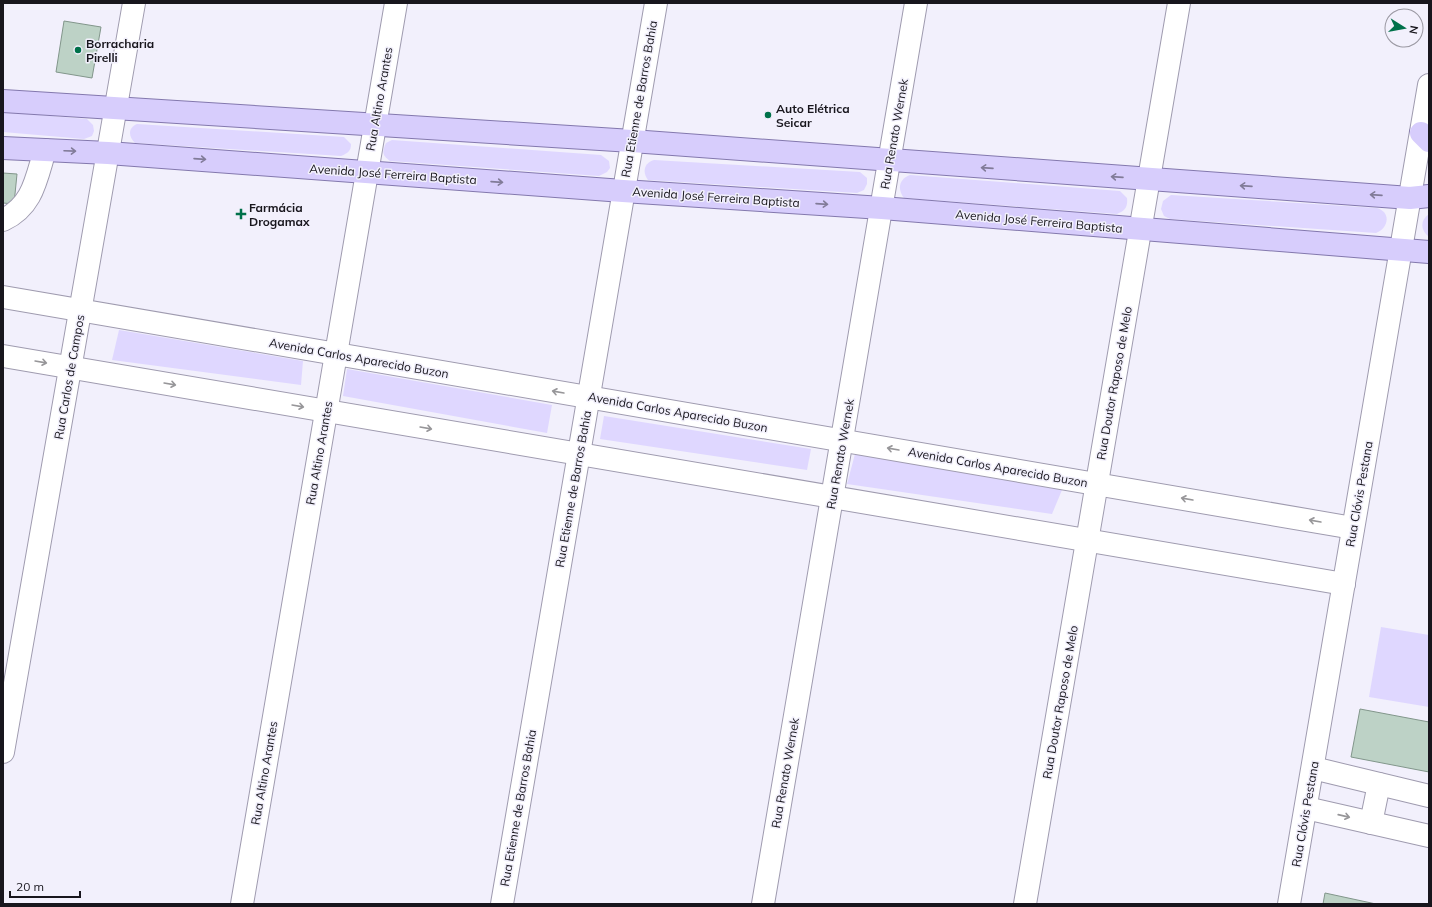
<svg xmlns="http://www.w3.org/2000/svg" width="1432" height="907" font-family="Mulish,sans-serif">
	<rect width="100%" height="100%" fill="#f2f0fc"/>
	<g fill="#dfd7ff">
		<path d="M3 112 87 119 93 125 94 131 92 136 84 139 3 132Z"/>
		<path d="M137 124 344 137 351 144C351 151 348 153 341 156L135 143C128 136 128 128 137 124Z"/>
		<path d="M392 140 601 155 609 161 610 168 607 172 599 176 390 161C382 155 382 152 386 143Z"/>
		<path d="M654 160 860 172 867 178V184L864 190 857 193 648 180C642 172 644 163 654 160Z"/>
		<path d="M910 175 1120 191 1127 198C1128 207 1125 211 1117 214L904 198C897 189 899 179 910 175Z"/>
		<path d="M1171 195 1377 208C1391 212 1389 228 1376 233L1170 219 1164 216 1161 209 1163 201Z"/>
		<path d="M1429 214V237C1420 230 1420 220 1429 214Z"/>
		<path d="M119 330 303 361 301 385 112 360Z"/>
		<path d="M347 369 552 405 547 433 343 396Z"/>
		<path d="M604 416 811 449 807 470 600 439Z"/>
		<path d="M855 454 1062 490 1052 514 847 484Z"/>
		<path d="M1381 627 1429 635V707L1369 697Z"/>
	</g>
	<g fill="#bdd2c6" stroke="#82968b">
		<path d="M64 21 101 27 92 78 56 72Z"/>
		<path d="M3 173 17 174 14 204 3 203Z"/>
		<path d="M1360 709 1429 722V772L1351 757Z"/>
		<path d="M1325 893 1376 904H1323Z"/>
	</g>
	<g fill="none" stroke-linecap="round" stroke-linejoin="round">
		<g stroke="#9f9baf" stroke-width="24">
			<g id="minor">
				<path d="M3 220C33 206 36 179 45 150"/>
				<path d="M3 297 1353 528"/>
				<path d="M3 356 1344 584"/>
				<path d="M3 752 134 3"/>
				<path d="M1313 768 1429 796"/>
				<path d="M1306 808 1429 836"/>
				<path d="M1371 823 1379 784"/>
				<path d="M242 904 396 3"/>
				<path d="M502 904 656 3"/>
				<path d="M763 904 916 3"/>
				<path d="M1025 904 1179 3"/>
				<path d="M1289 904 1429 85"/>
			</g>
		</g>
		<g stroke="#8378ad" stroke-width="24">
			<g id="major">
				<path d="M3 101 632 141 1410 198 1429 196"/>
				<path d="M1421 133 1429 141"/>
				<path d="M3 148 108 153 623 191 882 208 1429 252"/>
			</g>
		</g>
		<use href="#minor" stroke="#fff" stroke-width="22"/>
		<use href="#major" stroke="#d7cdfc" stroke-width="22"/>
	</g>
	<defs><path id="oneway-shaft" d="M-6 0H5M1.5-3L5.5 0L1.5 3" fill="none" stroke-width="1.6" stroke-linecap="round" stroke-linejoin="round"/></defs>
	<g stroke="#817b98">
		<use href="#oneway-shaft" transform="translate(70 151) rotate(2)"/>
		<use href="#oneway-shaft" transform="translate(200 159) rotate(4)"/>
		<use href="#oneway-shaft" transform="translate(987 168) rotate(-176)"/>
		<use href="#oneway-shaft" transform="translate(1117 177) rotate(-176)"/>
		<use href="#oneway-shaft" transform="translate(497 182) rotate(4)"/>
		<use href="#oneway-shaft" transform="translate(1246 186) rotate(-176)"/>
		<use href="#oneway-shaft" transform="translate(1376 195) rotate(-176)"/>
		<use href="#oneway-shaft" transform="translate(822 204) rotate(4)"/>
	</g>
	<g stroke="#979699">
		<use href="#oneway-shaft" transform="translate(41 362) rotate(10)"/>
		<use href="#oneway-shaft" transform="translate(170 384) rotate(10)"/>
		<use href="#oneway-shaft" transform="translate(558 392) rotate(-170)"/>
		<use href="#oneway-shaft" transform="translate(298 406) rotate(10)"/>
		<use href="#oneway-shaft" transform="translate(426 428) rotate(10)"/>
		<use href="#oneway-shaft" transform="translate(893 449) rotate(-170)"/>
		<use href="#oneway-shaft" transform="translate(1187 499) rotate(-170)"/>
		<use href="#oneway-shaft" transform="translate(1315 521) rotate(-170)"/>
		<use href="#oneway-shaft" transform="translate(1344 816) rotate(13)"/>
	</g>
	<g fill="#00714a" stroke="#f2f0fc" stroke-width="1.5">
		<circle cx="78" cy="50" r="4"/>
		<circle cx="768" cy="115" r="4"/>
		<path d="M239 208h4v4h4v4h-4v4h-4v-4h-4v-4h4z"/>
	</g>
	<g text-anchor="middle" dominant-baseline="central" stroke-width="3" stroke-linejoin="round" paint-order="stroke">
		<g font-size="12" font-weight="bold" fill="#18161d" stroke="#f2f0fc" text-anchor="start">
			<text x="86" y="43">Borracharia<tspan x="86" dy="14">Pirelli</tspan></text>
			<text x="776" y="108">Auto Elétrica<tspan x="776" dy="14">Seicar</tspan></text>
			<text x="249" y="207">Farmácia<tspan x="249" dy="14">Drogamax</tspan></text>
		</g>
		<g font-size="12" fill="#18161d" stroke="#f2f0fc">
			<text transform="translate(379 99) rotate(-80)">Rua Altino Arantes</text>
			<text transform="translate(639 99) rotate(-80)">Rua Etienne de Barros Bahia</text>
			<text transform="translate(894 134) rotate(-80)">Rua Renato Wernek</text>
			<text transform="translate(393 174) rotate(4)">Avenida José Ferreira Baptista</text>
			<text transform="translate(716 197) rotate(4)">Avenida José Ferreira Baptista</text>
			<text transform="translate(1039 221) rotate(5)">Avenida José Ferreira Baptista</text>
			<text transform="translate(359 358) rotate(10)">Avenida Carlos Aparecido Buzon</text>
			<text transform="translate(69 377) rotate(-80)">Rua Carlos de Campos</text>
			<text transform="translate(1114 383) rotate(-80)">Rua Doutor Raposo de Melo</text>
			<text transform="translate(678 412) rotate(10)">Avenida Carlos Aparecido Buzon</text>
			<text transform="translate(319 453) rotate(-80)">Rua Altino Arantes</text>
			<text transform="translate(840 454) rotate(-80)">Rua Renato Wernek</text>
			<text transform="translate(998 467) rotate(10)">Avenida Carlos Aparecido Buzon</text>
			<text transform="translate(573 489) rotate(-80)">Rua Etienne de Barros Bahia</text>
			<text transform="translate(1359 494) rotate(-80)">Rua Clóvis Pestana</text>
			<text transform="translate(1060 702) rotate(-80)">Rua Doutor Raposo de Melo</text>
			<text transform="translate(264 773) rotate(-80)">Rua Altino Arantes</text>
			<text transform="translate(785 773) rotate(-80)">Rua Renato Wernek</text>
			<text transform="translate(518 808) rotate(-80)">Rua Etienne de Barros Bahia</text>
			<text transform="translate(1305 814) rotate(-80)">Rua Clóvis Pestana</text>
		</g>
	</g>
	<rect width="1432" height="907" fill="none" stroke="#18161d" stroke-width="8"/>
	<g transform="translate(1404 28) rotate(101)"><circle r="19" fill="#f2f0fc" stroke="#9b99a3"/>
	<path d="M0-3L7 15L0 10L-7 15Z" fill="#00714a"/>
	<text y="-6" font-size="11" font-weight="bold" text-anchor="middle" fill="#18161d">N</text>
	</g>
	<path d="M10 891v6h70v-6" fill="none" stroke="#18161d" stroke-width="2"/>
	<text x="16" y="891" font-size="12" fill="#18161d" stroke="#f2f0fc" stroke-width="3" paint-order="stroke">20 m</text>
</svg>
